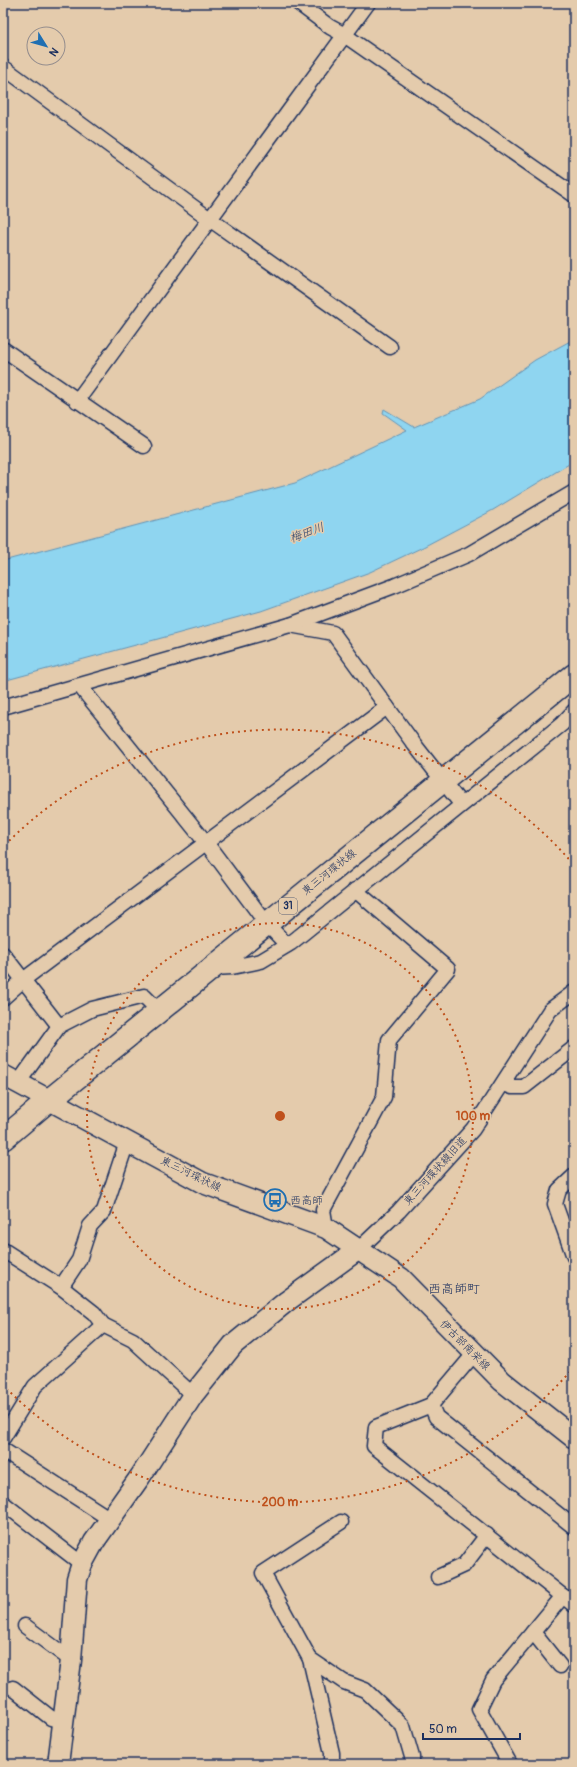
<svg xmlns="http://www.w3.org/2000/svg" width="577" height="1767" font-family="Pangolin,'Klee One',sans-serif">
	<rect width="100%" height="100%" fill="#e4cbac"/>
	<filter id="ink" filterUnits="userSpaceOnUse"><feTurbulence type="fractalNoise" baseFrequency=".025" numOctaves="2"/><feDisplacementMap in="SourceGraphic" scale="8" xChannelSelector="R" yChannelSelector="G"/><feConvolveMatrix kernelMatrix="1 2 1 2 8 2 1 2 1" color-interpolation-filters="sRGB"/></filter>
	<g filter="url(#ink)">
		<path fill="#8fd5f0" stroke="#6193b6" d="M574 339V461L493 510 423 547 370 572 261 611 3 681V561L295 483 407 430 383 413 384 409 414 427 480 399 535 360Z"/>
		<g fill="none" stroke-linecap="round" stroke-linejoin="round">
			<g stroke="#1b2f5e" stroke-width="17">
				<g id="street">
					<path d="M298 3 330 27 343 34 574 195"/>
					<path d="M3 67 211 220 390 347"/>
					<path d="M3 349 144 446"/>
					<path d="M77 401 368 3"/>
					<path d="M290 625 333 633 414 744 461 804"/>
					<path d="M83 685V690L207 844 266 923 287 945"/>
					<path d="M3 707 290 625 394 586 469 554 574 492"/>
					<path d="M3 954 59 1026"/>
					<path d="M213 968 232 967 261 961 291 943 562 724 574 711"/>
					<path d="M3 998 23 980 387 707"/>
					<path d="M18 1083 59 1026 92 1009 144 996 159 1011"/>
					<path d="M504 1084 512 1087H524L574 1048"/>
					<path d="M574 1176 559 1190 555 1204 574 1257"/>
					<path d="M326 1228 323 1210 384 1097 389 1040 448 969 355 890"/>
					<path d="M359 1249 399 1211 473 1129 550 1010 574 992"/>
					<path d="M3 1250 61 1287 94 1313 103 1325 133 1340 193 1395"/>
					<path d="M61 1287 79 1260 90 1226 104 1211 127 1142"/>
					<path d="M474 1354 431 1405 376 1427 374 1446 574 1605"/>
					<path d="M431 1405 436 1417 574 1527"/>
					<path d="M3 1438 35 1386 103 1325"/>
					<path d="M3 1450 110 1519"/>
					<path d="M3 1503 82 1564"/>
					<path d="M341 1522 263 1573 310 1659 344 1682 365 1690 403 1726 412 1757V1764"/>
					<path d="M438 1577 464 1565 487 1535"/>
					<path d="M25 1626 71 1660"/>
					<path d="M533 1632 560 1666"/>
					<path d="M310 1659 332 1753V1764"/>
					<path d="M13 1688 51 1718 63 1720"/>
					<path d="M510 1764 479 1709 493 1680 563 1596"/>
				</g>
			</g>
			<g stroke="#1b2f5e" stroke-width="23">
				<g id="secondary">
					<path d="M3 1075 203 1183 326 1228 401 1278 502 1381 574 1438"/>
					<path d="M58 1764 71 1660 77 1579 82 1564 94 1542 140 1477 193 1395 233 1345 287 1301 359 1249"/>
				</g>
			</g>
			<g stroke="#1b2f5e" stroke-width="25">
				<path id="primary" d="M3 1139 48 1101 574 675"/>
			</g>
			<use href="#street" stroke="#e4cbac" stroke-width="14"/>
			<use href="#secondary" stroke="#e4cbac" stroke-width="20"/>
			<use href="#primary" stroke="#e4cbac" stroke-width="22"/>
		</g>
	</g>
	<g fill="none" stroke="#bf511c" stroke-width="2" stroke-dasharray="2 4">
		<circle cx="280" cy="1116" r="193"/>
		<path d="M574 1367A386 386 0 0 1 5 1387M5 845A386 386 0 0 1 574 865"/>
	</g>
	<defs>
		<g id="bus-ring" transform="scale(1.15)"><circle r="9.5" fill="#e4cbac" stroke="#1f6fb2" stroke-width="1.5"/><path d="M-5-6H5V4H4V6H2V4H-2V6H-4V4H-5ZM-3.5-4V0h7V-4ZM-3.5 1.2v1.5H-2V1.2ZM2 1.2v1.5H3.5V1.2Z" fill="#1f6fb2"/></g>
	</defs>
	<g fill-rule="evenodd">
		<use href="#bus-ring" x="275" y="1200"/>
	</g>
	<g text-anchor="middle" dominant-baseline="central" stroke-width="3" stroke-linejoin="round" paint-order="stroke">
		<rect fill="#e4cbac" stroke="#575e75" stroke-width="1" x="279" y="898" width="18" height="16" rx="3"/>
		<g font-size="10" font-weight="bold" fill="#1b2f5e">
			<text x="288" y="906">31</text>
		</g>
		<g font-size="11" fill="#1b2f5e" stroke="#e4cbac">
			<text transform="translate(329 872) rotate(-39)">東三河環状線</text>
			<text transform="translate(435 1171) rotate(-48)">東三河環状線旧道</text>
			<text transform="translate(191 1174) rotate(26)">東三河環状線</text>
			<text transform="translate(465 1345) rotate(45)">伊古部南栄線</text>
		</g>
		<g font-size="11" fill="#1b2f5e" stroke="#e4cbac" text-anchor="start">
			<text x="290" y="1200">西高師</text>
		</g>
		<g font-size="12" font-style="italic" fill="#27406d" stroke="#e4cbac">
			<text transform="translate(307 533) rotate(-20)">梅田川</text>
		</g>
		<g font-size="13" fill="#1b2f5e" stroke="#e4cbac">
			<text x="454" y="1289">西高師町</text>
		</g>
	</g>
	<circle cx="280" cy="1116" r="6" fill="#bf511c" stroke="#e4cbac" stroke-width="2"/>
	<g font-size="12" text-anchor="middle" font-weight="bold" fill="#bf511c" stroke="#e4cbac" stroke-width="3" stroke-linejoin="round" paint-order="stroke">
		<text x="473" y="1120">100 m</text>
		<text x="280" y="1506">200 m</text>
	</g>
	<rect width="577" height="1767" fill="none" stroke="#e4cbac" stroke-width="16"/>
	<rect x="8" y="8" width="561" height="1751" fill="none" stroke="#1b2f5e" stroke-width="1.5" filter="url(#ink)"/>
	<g transform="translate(46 46) rotate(127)"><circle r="19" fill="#e4cbac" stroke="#948d8d"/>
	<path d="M0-3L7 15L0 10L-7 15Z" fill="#1f6fb2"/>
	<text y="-6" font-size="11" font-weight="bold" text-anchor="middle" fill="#1b2f5e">N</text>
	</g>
	<path d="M423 1733v6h97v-6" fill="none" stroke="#1b2f5e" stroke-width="2"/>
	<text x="429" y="1733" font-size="12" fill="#1b2f5e" stroke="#e4cbac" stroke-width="3" paint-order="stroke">50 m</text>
</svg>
